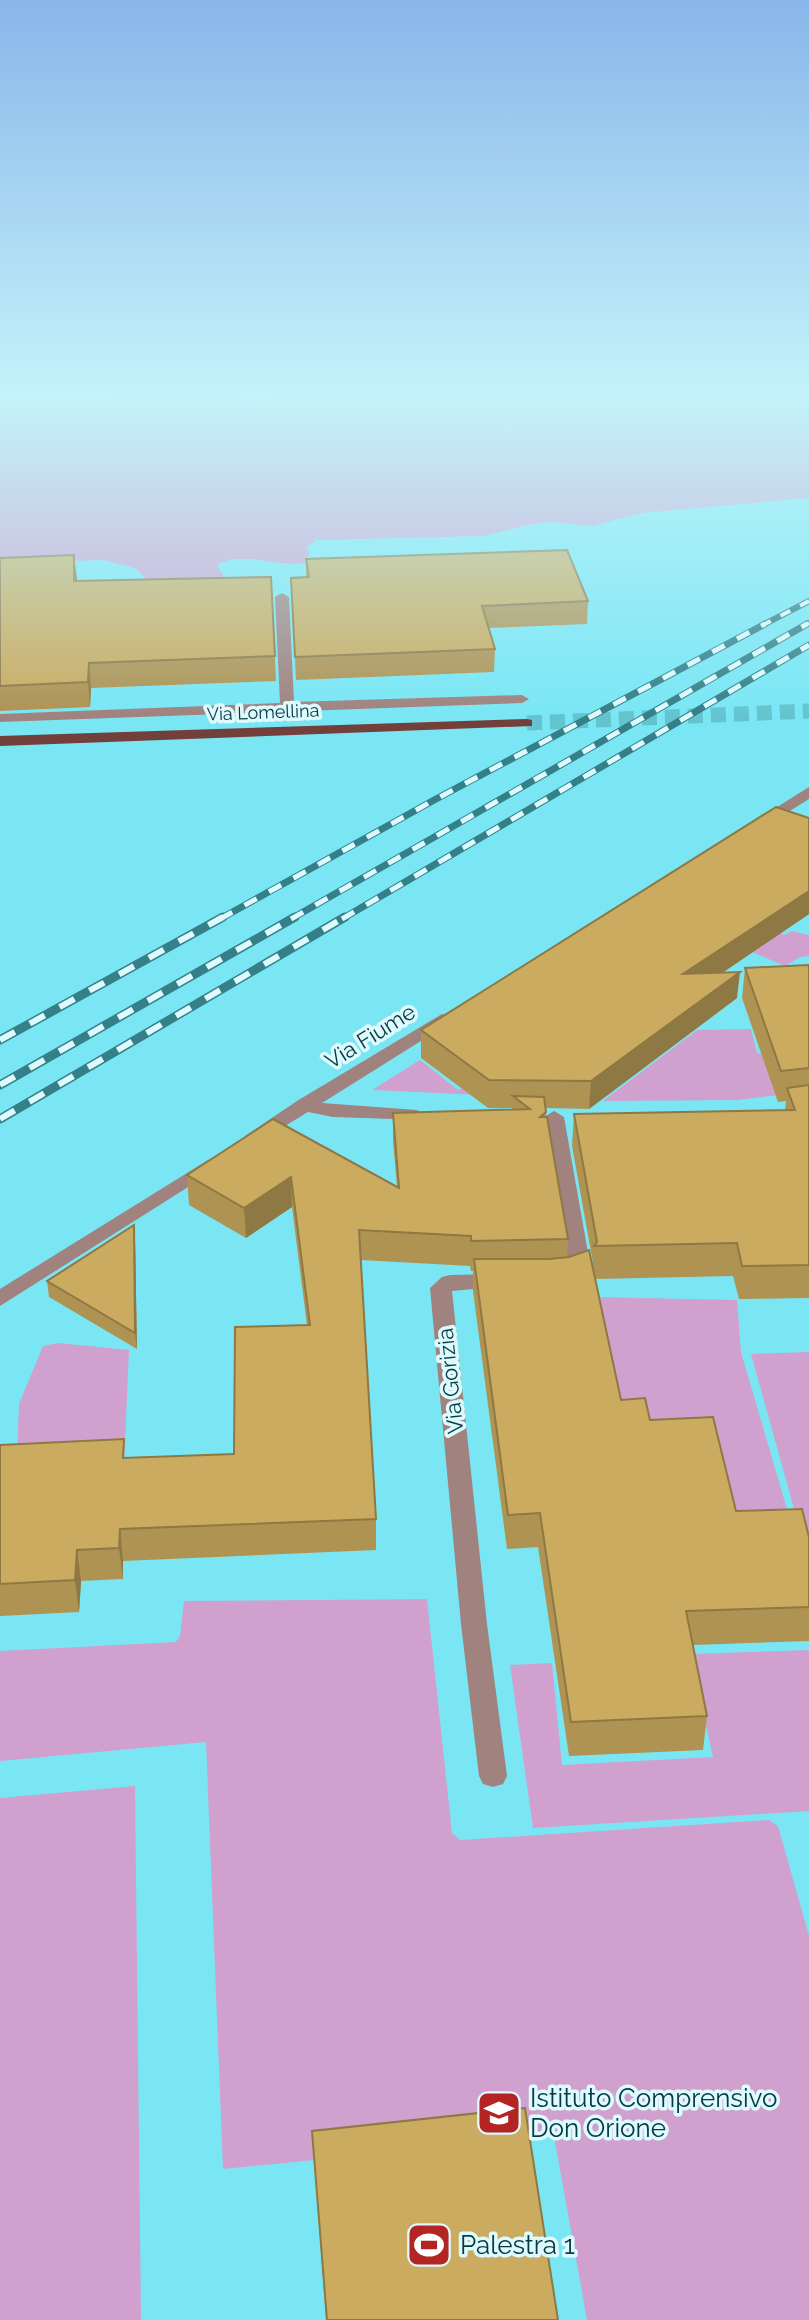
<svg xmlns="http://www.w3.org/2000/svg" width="809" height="2320" font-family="Raleway,sans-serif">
	<rect width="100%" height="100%" fill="#7ae6f4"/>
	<g fill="#d0a1cf">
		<path d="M180 392 239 397 242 402 265 399 277 392H809V498L641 513 593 526 552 522 533 524 483 536 316 540 307 547 309 555 304 563C273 567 242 550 217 565L225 579 150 582 135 568 103 560 0 563V398H97Z"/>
		<path d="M758 925 785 935 792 931 809 935V956L800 957 785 966 731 943Z"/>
		<path d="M751 1029 757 1053 772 1055 787 1094 738 1100 603 1101 697 1030Z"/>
		<path d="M420 1060 458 1090 488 1077 597 1100 372 1090Z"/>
		<path d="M594 1297 737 1300 741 1352 794 1533 737 1536 623 1429Z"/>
		<path d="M58 1343 129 1350 124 1466 17 1456 19 1404 43 1346Z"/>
		<path d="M809 1352V1541H803L751 1354Z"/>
		<path d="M427 1599 452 1833 460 1840 769 1820 778 1826 809 1936V2320H587L554 2136 223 2169 206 1742 0 1761V1651L176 1642 180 1636 184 1601Z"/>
		<path d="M809 1650V1811L533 1828 510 1665 552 1663 562 1765 713 1757 691 1654Z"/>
		<path d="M135 1786 141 2320H0V1798Z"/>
	</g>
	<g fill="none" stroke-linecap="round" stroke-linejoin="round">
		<path stroke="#63c4d0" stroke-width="15" stroke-dasharray="15 8" stroke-linecap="butt" d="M527 723 809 711"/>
		<g fill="#a0827e" fill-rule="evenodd">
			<path d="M282 593 289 597 294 702 522 695 529 699 522 703 0 722V714L280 703 275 597Z"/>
			<path d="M809 787V799L764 827H752L750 824Z"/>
			<path d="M442 1014 448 1016 451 1020 448 1024 322 1103 417 1110 427 1116 424 1120 333 1117 308 1112 262 1140 255 1142 245 1136 297 1101Z"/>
			<path d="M554 1111 564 1117 592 1275 586 1282 578 1284 567 1277 570 1273 544 1117Z"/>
			<path d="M208 1160 215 1162 218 1166 215 1170 0 1306V1289Z"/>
			<path d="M498 1274 506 1276 509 1281 506 1286 452 1291 487 1624 507 1776 503 1784 493 1787 483 1784 479 1776 461 1624 430 1288 442 1277 450 1275Z"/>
		</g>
		<path fill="#723f3a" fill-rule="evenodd" d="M527 719 532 720V726L0 746V736Z"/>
		<g stroke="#357f88" stroke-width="6">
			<g id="rail-far2">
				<path d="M761 626 809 601"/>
				<path d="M803 626 809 623"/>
			</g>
		</g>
		<g stroke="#357f88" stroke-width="7">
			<g id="rail-far1">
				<path d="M220 919 436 799 765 624"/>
				<path d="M291 919 807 624"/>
				<path d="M342 919 809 645"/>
			</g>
		</g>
		<g stroke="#357f88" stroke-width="9">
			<g id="rail">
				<path d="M0 1040 223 917"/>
				<path d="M0 1085 295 917"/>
				<path d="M0 1119 345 917"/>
			</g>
		</g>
		<use href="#rail-far2" stroke="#ddfafe" stroke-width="4" stroke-dasharray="11" stroke-linecap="butt"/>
		<use href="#rail-far1" stroke="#ddfafe" stroke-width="5" stroke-dasharray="14" stroke-linecap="butt"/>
		<use href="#rail" stroke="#ddfafe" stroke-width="6" stroke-dasharray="17" stroke-linecap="butt"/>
	</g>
	<g fill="#af9353">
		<path d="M0 558 77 581 271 577 276 681 91 688 90 707 0 711Z"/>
		<path d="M306 559 588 601 587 624 489 628 495 649 494 672 296 680 291 578 306 577Z"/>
		<path d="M809 818V914L723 972 737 998 589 1109 546 1108V1117L568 1239 567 1258 593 1267V1263L572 1146 574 1114 785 1110 786 1101 778 1102 742 998 745 968 809 965V1298L739 1299 733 1276 595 1279 621 1400 650 1420 736 1511 809 1537V1641L693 1645 707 1716 703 1750 569 1756 538 1547 507 1549 473 1291V1271H471L470 1266 361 1260 376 1519V1550L123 1561V1579L81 1581 79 1612 0 1616V1445L126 1458 234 1454 307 1325 292 1207 246 1238 189 1205 187 1175 397 1186 393 1142V1113L512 1110V1108H488L421 1058V1030Z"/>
		<path d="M134 1225 135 1241 137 1349 49 1297 47 1281Z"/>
		<path d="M312 2131 558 2320H326Z"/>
	</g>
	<g fill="#8e7843">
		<path d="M74 555 77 579 76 605 74 581Z"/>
		<path d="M89 663 91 688 90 707 88 682Z"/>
		<path d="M809 891V914L681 1001 683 974Z"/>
		<path d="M740 972 737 998 589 1109 591 1081Z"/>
		<path d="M291 1177 292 1207 246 1238 244 1208Z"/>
		<path d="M134 1225 135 1241 137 1349 135 1333Z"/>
		<path d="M120 1529 123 1561V1579L119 1548Z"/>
		<path d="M77 1550 81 1581 79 1612 75 1580Z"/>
	</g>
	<g fill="#cbab60" stroke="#8e7843" stroke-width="2">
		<path d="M567 550 588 601 482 606 495 649 295 657 291 578 309 577 306 559Z"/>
		<path d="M74 555V581L271 577 275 656 89 663 88 682 0 686V558Z"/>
		<path d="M776 807 809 818V891L683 974 740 972 591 1081 489 1080 421 1030Z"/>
		<path d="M809 965V1068L781 1071 745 968Z"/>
		<path d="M809 1085V1265L742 1266 737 1243 594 1246 597 1242 574 1114 795 1110 787 1088Z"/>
		<path d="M513 1096 544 1097 546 1112 540 1117H547L568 1239 471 1241V1236L359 1230 376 1519 120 1529 119 1548 77 1550 75 1580 0 1584V1445L124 1439 123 1458 234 1454 235 1327 310 1325 291 1177 244 1208 187 1175 273 1119 399 1188 393 1113 530 1109Z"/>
		<path d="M134 1225 135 1333 47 1281Z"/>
		<path d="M589 1250 621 1400 645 1398 650 1420 713 1417 736 1511 802 1509 809 1537V1607L686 1611 707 1716 571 1722 540 1513 508 1515 474 1259H549L569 1257Z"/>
		<path d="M525 2108 558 2320H327L312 2131Z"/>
	</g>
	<linearGradient id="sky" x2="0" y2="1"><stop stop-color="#8ab5ea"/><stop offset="0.55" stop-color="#c3f4fa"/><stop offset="1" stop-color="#c3f4fa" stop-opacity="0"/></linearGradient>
	<rect width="809" height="717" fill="url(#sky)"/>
	<defs>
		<g id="school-square" transform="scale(2.3)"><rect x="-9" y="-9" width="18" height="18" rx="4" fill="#b42423" stroke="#ddfafe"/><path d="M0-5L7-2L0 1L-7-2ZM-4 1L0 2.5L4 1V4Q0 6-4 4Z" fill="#fff"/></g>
		<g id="stadium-square" transform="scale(2.3)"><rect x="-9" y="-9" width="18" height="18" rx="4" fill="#b42423" stroke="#ddfafe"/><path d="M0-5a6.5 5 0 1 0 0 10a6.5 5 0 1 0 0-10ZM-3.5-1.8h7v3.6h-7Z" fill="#fff"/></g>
	</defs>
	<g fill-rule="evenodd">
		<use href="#school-square" x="499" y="2113"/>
		<use href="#stadium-square" x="429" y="2245"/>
	</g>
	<g text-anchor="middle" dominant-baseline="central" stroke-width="7" stroke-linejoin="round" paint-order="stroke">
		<g font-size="18" fill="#073a40" stroke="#ddfafe">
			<text transform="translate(263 712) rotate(-2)">Via Lomellina</text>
		</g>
		<g font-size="22" fill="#073a40" stroke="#ddfafe">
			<text transform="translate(370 1036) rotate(-32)">Via Fiume</text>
			<text transform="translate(450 1381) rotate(-96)">Via Gorizia</text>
		</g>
		<g font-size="26" fill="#073a40" stroke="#ddfafe" text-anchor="start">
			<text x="530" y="2098">Istituto Comprensivo<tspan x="530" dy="30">Don Orione</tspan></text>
			<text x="460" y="2245">Palestra 1</text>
		</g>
	</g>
</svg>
